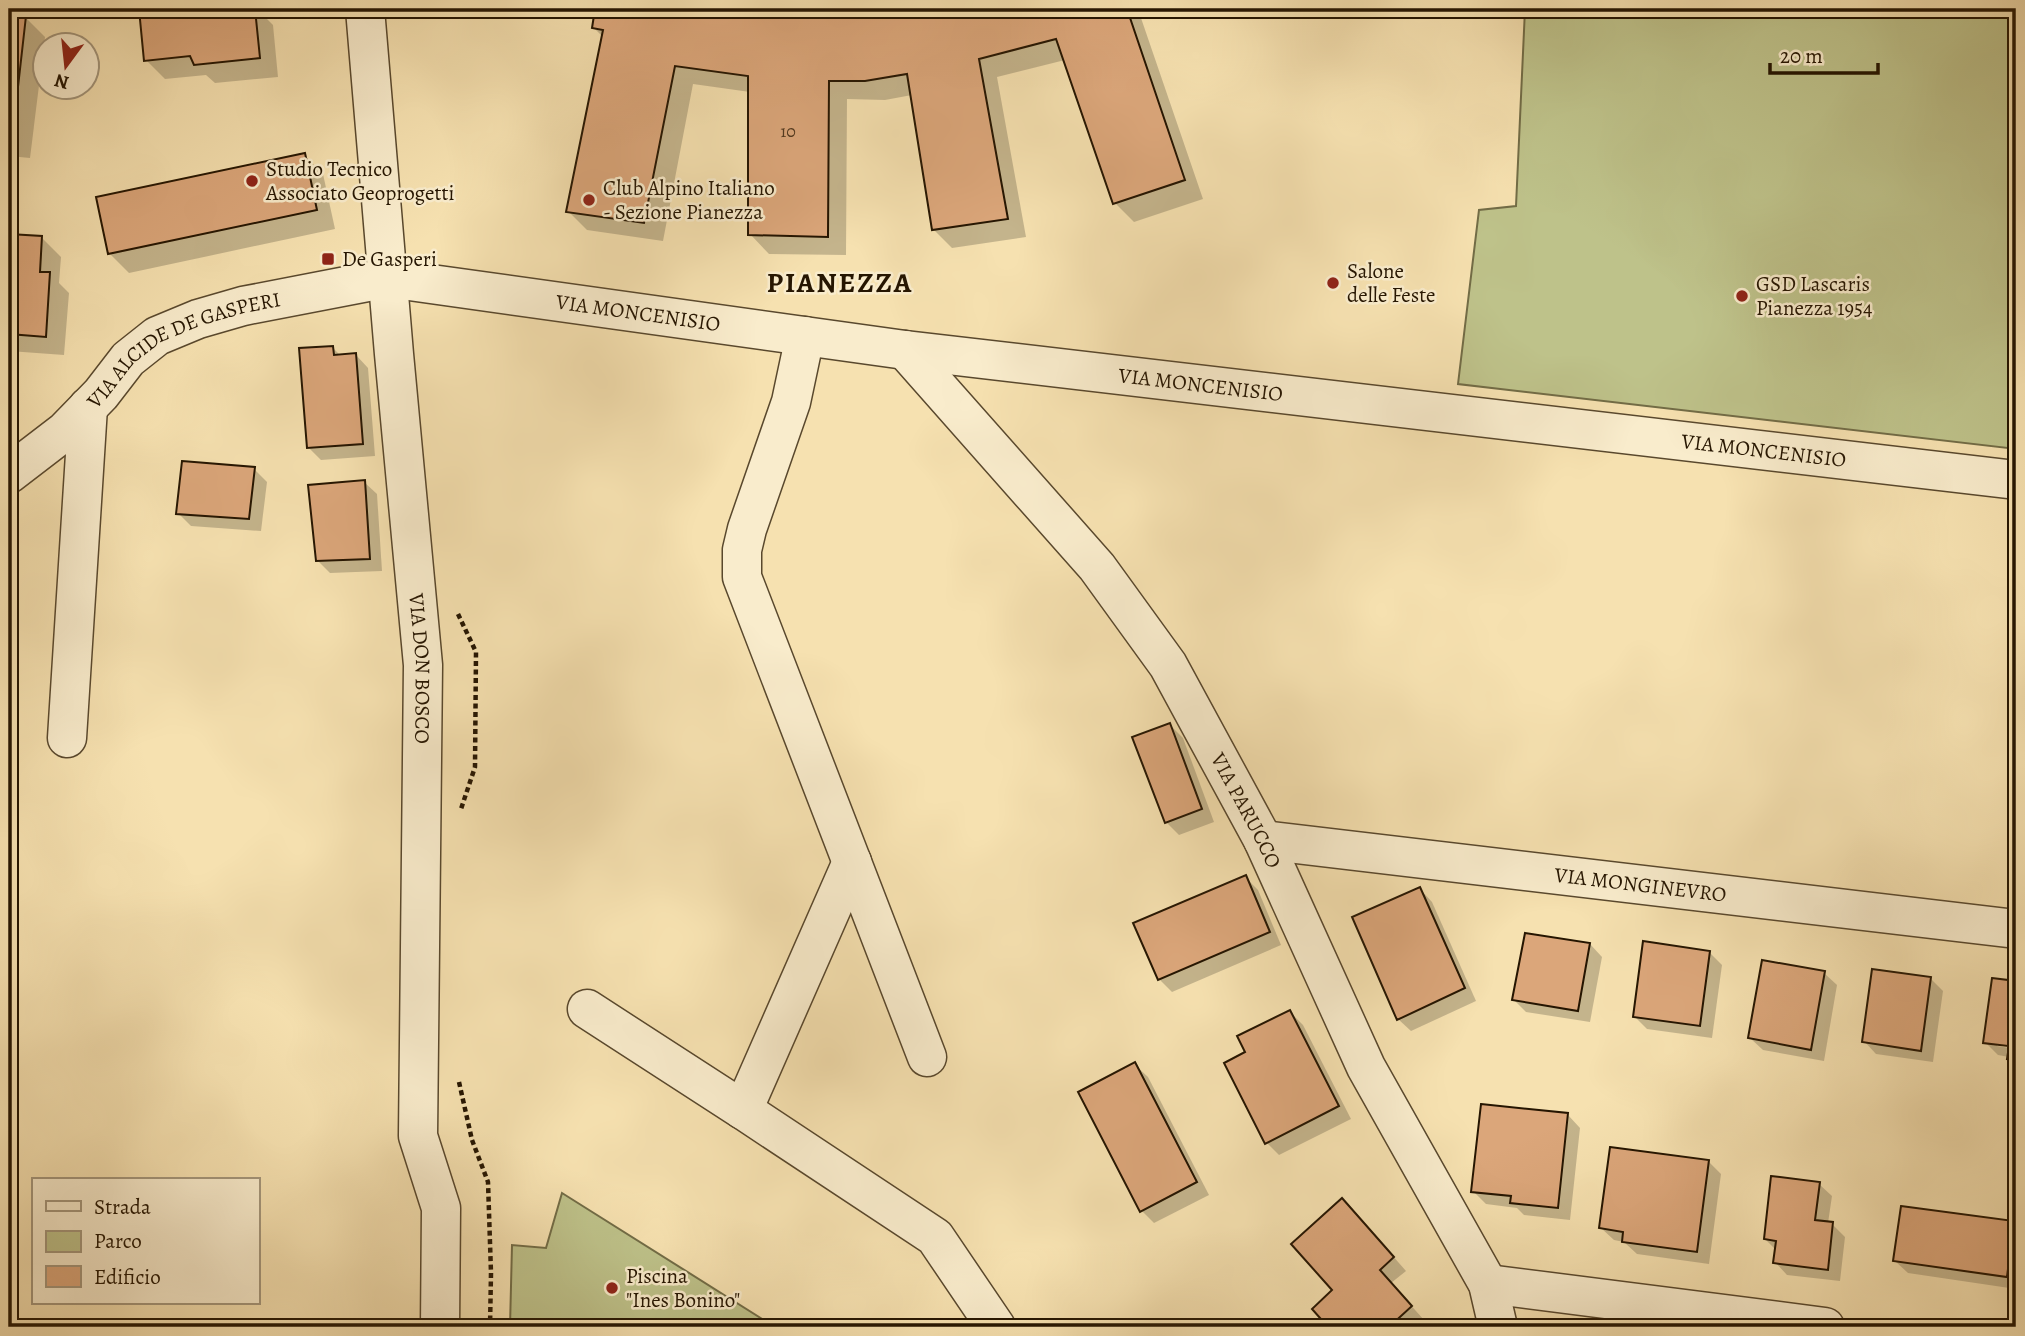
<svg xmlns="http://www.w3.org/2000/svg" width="2025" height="1336" font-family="Alegreya,serif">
	<rect width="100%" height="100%" fill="#f6e1b0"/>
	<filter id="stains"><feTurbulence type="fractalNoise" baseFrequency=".00286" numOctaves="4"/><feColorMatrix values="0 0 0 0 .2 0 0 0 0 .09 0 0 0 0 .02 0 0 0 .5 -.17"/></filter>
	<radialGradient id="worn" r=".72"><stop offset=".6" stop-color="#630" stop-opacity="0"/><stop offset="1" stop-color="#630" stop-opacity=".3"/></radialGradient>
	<g fill="#bec28a" stroke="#726c46" stroke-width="2">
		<path d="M1525 9H2016V449L1458 384 1479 210 1516 206Z"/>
		<path d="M562 1193 775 1327H510L512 1245 546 1248Z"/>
	</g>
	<g fill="#0003">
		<path d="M140 9H200L203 12 231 9H257L273 25 278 77 215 83 206 75 165 79 146 60Z"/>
		<path d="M597 9H1156L1157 13 1141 18 1203 199 1134 222 1115 203 1065 60 997 77 1026 237 952 248 933 229 912 95 885 100 847 99 846 255 769 254 750 234V92L693 84 663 241 587 230 568 211 603 37 594 28Z"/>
		<path d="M9 16 26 18 45 37 30 158 9 156Z"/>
		<path d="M304 155 323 174 335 229 129 273 110 254Z"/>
		<path d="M9 236 42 238 61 257 59 283 69 293 64 355 9 351Z"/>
		<path d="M332 347 341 356 356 355 368 368 375 456 321 460 308 447Z"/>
		<path d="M254 469 267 482 261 531 191 526 178 513Z"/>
		<path d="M364 482 377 494 382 571 330 573 317 560Z"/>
		<path d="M1170 725 1183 738 1214 822 1179 835 1166 822Z"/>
		<path d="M1245 877 1258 890 1281 945 1172 992 1159 979Z"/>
		<path d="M1420 889 1432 902 1476 1001 1411 1031 1398 1019Z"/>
		<path d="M1590 944 1602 957 1590 1022 1526 1012 1514 1000Z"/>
		<path d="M1709 952 1722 965 1712 1038 1647 1029 1634 1016Z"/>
		<path d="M1824 973 1837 985 1824 1061 1763 1050 1750 1038Z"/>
		<path d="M1931 979 1943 991 1933 1062 1876 1054 1864 1041Z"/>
		<path d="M1994 980 2016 983V1045L1997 1043V1046L2016 1049V1065L2009 1057 1998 1055 1985 1042Z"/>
		<path d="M1290 1012 1303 1025 1351 1119 1279 1155 1267 1143 1247 1053Z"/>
		<path d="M1135 1065 1148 1077 1209 1195 1154 1223 1142 1211Z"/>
		<path d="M1568 1115 1580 1128 1570 1220 1524 1215 1517 1208 1486 1204 1473 1191Z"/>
		<path d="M1708 1161 1721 1174 1709 1264 1637 1254 1624 1242 1614 1240 1601 1228Z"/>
		<path d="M1819 1184 1832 1196 1828 1223 1832 1224 1845 1237 1840 1281 1787 1275 1775 1262 1776 1250 1765 1239Z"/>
		<path d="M1355 1213 1406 1271 1391 1283 1424 1320 1415 1327H1331L1314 1309 1335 1290Z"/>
		<path d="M2013 1223 2016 1226V1289L1908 1273 1895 1261Z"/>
	</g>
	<g fill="#dba67a" stroke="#251501" stroke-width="2">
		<path d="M139 9H193L194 11 214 9H255L260 58 194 65 190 56 144 61Z"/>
		<path d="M595 9H1127L1185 180 1113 204 1056 39 979 59 1008 219 932 230 907 74 865 81H829L828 237 748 235V76L675 66 644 223 566 212 603 30 592 28Z"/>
		<path d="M9 14 26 16 12 140H9Z"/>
		<path d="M305 153 317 210 108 254 96 197Z"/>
		<path d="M9 234 42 236 40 272H50L46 337 9 334Z"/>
		<path d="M333 346 334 355 356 353 363 444 307 448 299 348Z"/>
		<path d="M182 461 255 467 249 519 176 514Z"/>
		<path d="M365 480 370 559 316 561 308 485Z"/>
		<path d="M1170 723 1202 809 1165 823 1132 737Z"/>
		<path d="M1246 875 1270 932 1158 980 1133 923Z"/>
		<path d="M1420 887 1465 988 1397 1020 1352 917Z"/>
		<path d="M1525 933 1590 943 1578 1011 1512 1000Z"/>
		<path d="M1643 941 1710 951 1700 1026 1633 1017Z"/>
		<path d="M1762 960 1825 971 1811 1050 1748 1038Z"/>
		<path d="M1872 969 1931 977 1921 1051 1862 1042Z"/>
		<path d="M1992 978 2016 981V1060L2007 1059 2009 1046 1983 1043Z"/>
		<path d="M1290 1010 1339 1106 1265 1144 1224 1063 1245 1052 1237 1036Z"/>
		<path d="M1135 1062 1197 1182 1140 1212 1078 1092Z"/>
		<path d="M1481 1104 1568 1113 1558 1208 1510 1203 1511 1196 1471 1192Z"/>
		<path d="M1610 1147 1709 1160 1697 1252 1622 1242 1623 1232 1599 1228Z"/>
		<path d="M1771 1176 1820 1182 1815 1220 1833 1222 1828 1270 1773 1263 1776 1241 1764 1239Z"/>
		<path d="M1342 1198 1394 1257 1380 1270 1412 1306 1389 1327H1328L1312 1309 1332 1290 1291 1244Z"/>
		<path d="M1901 1206 2014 1221 2007 1277 1893 1261Z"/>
	</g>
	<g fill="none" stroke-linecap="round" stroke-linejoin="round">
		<g stroke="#59482d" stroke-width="41">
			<g id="minor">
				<path id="s1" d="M365 9 394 354 423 665 418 1136 441 1208 440 1327"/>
				<path d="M805 336 791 402 747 529 742 550V577L927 1057"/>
				<path id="s2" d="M905 350 1097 567 1168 665 1263 840 1366 1067 1488 1284 1498 1327"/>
				<path id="s3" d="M9 474 65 431 101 394 128 359 157 336 198 319 243 306 388 278 905 350 2016 480"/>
				<path d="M67 738 88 407"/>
				<path id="s4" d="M1263 840 2016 929"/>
				<path d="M587 1009 743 1110 852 862"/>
				<path d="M743 1110 935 1237 996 1327"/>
				<path d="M1488 1284 1825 1327"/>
			</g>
		</g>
		<g stroke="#251501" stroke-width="4.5" stroke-dasharray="5 3.5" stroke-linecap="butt">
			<path d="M458 614 476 652 475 767 461 809"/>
			<path d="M459 1082 472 1140 488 1182 491 1273 490 1327"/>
		</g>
		<use href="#minor" stroke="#f9eccc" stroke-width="38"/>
	</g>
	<g fill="#8f2418" stroke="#f9eccc" stroke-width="2.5">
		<circle cx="252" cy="181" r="7"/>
		<circle cx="589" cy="200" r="7"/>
		<rect x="321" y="252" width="14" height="14" rx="3.5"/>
		<circle cx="1333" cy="283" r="7"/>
		<circle cx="1742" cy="296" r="7"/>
		<circle cx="612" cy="1288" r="7"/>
	</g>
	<g text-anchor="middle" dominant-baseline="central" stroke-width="5" stroke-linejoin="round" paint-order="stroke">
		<g font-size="18" fill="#52391f">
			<text x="788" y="131">10</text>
		</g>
		<g font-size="21" fill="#251501" stroke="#f9eccc" text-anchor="start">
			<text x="266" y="169">Studio Tecnico<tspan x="266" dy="24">Associato Geoprogetti</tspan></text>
			<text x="603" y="188">Club Alpino Italiano<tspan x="603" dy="24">- Sezione Pianezza</tspan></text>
			<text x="342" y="259">De Gasperi</text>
			<text x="1347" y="271">Salone<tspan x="1347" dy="24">delle Feste</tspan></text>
			<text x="1756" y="284">GSD Lascaris<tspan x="1756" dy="24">Pianezza 1954</tspan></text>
			<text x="626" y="1276">Piscina<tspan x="626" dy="24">"Ines Bonino"</tspan></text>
		</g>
		<g font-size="21" fill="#251501" stroke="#f9eccc">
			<text stroke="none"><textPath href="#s3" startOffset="695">VIA MONCENISIO</textPath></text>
			<text stroke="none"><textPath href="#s3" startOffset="220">VIA ALCIDE DE GASPERI</textPath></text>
			<text stroke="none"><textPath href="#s3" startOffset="1262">VIA MONCENISIO</textPath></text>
			<text stroke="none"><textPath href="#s3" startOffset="1829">VIA MONCENISIO</textPath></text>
			<text stroke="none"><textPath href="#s1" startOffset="662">VIA DON BOSCO</textPath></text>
			<text stroke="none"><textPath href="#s2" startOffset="576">VIA PARUCCO</textPath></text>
			<text stroke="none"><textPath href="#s4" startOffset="380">VIA MONGINEVRO</textPath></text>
		</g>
		<g font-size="28" font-weight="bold" letter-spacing="2" fill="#251501" stroke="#f9eccc">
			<text x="840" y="283">PIANEZZA</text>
		</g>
	</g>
	<rect width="2025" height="1336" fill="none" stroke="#f6e1b0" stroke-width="35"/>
	<rect x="10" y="10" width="2004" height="1315" fill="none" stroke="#251501" stroke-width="3.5"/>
	<rect x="18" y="18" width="1990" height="1301" fill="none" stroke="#251501" stroke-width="2"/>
	<rect x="32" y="1178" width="228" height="126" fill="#f9eccc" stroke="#a4967b" stroke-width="2"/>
	<rect x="46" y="1201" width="35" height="10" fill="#f9eccc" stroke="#a4967b" stroke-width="2"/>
	<text x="94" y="1214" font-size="21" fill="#251501">Strada</text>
	<rect x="46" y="1231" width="35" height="21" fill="#bec28a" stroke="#a4967b" stroke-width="2"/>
	<text x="94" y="1248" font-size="21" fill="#251501">Parco</text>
	<rect x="46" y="1266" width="35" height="21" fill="#dba67a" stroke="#a4967b" stroke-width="2"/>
	<text x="94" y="1284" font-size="21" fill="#251501">Edificio</text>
	<g transform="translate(66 66) rotate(195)"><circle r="33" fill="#f9eccc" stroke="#a4967b" stroke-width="2"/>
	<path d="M0-5L12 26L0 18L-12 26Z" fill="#8f2418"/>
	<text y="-10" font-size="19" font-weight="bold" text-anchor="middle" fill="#251501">N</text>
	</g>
	<path d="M1770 63v10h108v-10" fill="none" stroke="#251501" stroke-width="3.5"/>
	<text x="1780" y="63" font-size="21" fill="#251501" stroke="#f9eccc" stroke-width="5" paint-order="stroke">20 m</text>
	<rect width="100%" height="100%" filter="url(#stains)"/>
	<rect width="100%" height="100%" fill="url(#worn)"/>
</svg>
